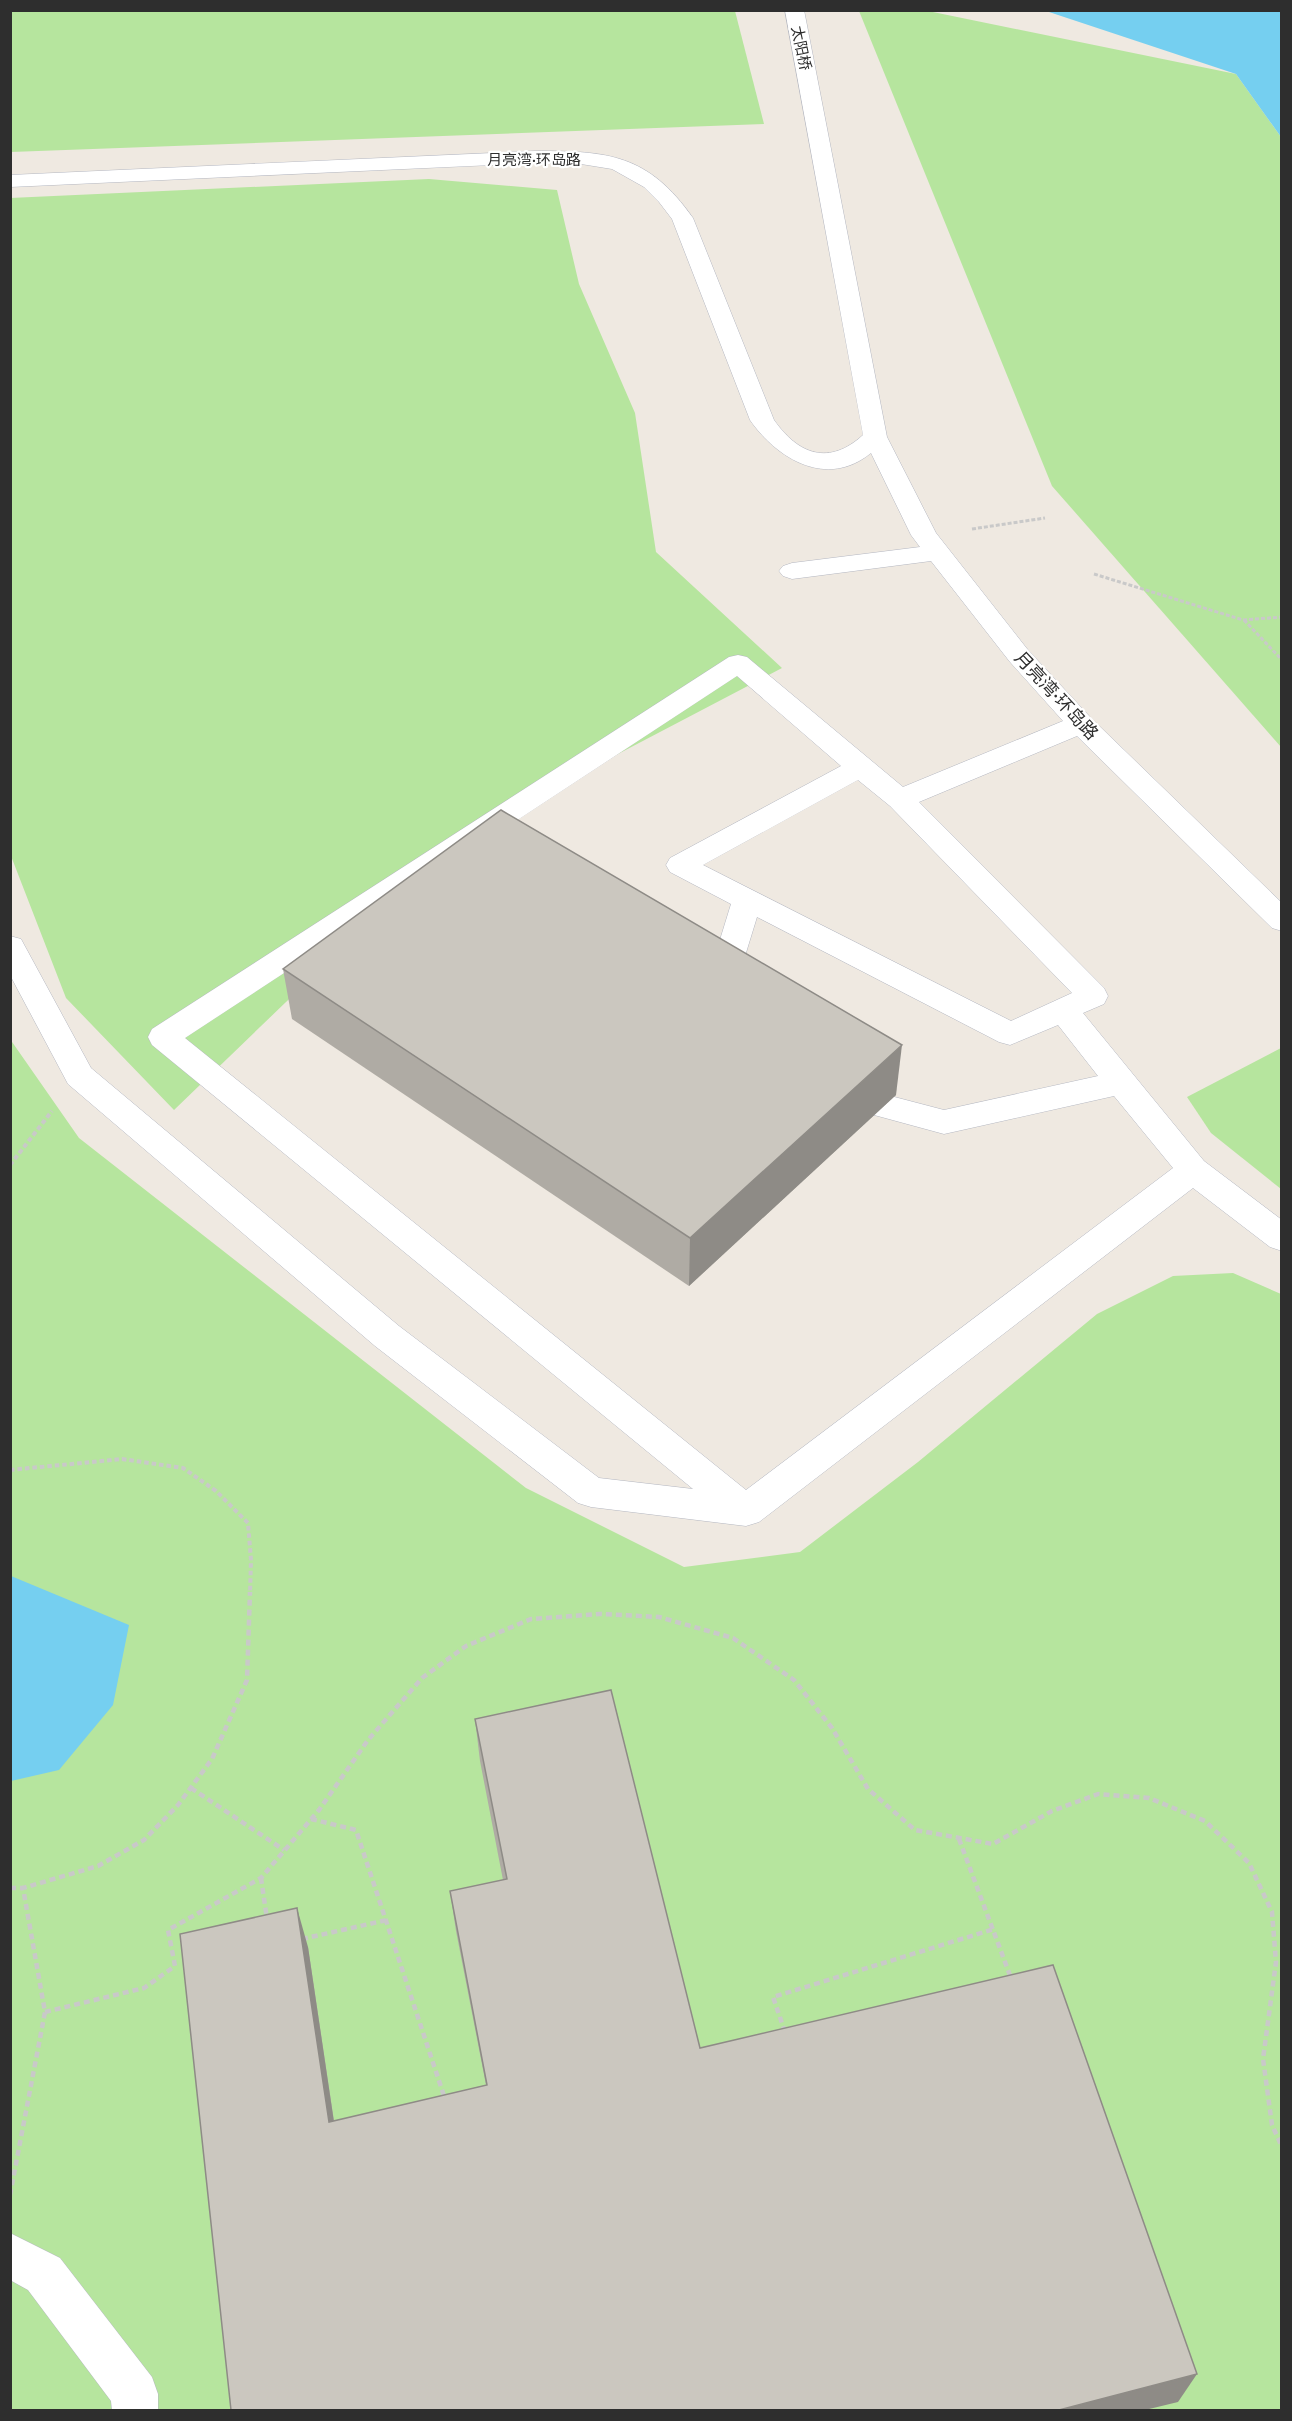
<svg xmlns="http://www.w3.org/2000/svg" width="1292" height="2421" font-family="Lato,'Noto Sans SC',sans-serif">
	<rect width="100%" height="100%" fill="#efe9e1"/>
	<g fill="#b6e59e">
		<path d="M10 11H735L764 124 11 152Z"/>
		<path d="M859 11H928L1236 74 1281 137V747L1052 486Z"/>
		<path d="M429 179 557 190 579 284 635 413 656 552 782 668 454 840 174 1110 66 998 11 856 10 198Z"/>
		<path d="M10 1039 79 1138 526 1488 684 1567 800 1552 918 1462 1097 1314 1173 1276 1233 1273 1281 1294V2410H11Z"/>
		<path d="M1281 1048V1189L1211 1133 1187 1097Z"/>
	</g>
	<g fill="#75cff0">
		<path d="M1046 11H1281V137L1236 74Z"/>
		<path d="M11 1576 129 1625 113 1705 59 1770 11 1781Z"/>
	</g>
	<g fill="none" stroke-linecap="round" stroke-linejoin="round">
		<g stroke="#b4b7c1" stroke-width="1">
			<g id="minor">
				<path d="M785 10H804L887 437 936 533 1028 650 1091 718 1282 903V931L1272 928 1077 736 919 802 1104 988 1108 996 1104 1004 1083 1013 1204 1161 1282 1220V1251L1270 1247 1193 1188 759 1522 746 1526 591 1507 578 1503 375 1346 68 1084 10 975V936L21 939 91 1068 399 1326 599 1478 693 1489 152 1045 148 1037 152 1029 729 657 738 655 747 657 903 787 1063 721 1010 662 931 561 792 579 783 576 779 571 783 566 792 563 920 547 911 535 871 453C827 489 777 459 750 420L672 219 659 202 644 187 612 169 581 164 535 163 10 187V175L535 151C608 151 648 154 693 218L774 420C799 455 829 466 863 435ZM737 676 841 766 670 858 666 865 670 872 731 904 711 969 723 998 734 1001 745 998 749 990 741 969 757 917 999 1042 1010 1045 1058 1025 1098 1076 944 1110 841 1083 830 1087 825 1095 830 1103 944 1134 1114 1096 1173 1168 746 1490 185 1038ZM858 780 890 806 1072 993 1011 1021 703 865Z"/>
				<path d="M10 2233 60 2258 152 2377 158 2394V2410H112L111 2401 28 2290 10 2280Z"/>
			</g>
		</g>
		<g stroke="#c9c9c9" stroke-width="3" stroke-dasharray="4 2" stroke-linecap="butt">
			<path d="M972 529 1045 518"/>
			<path d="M1094 574 1243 620 1282 617"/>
			<path d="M1244 620 1282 660"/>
		</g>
		<g stroke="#c9c9c9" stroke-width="4" stroke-dasharray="4.5 3" stroke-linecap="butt">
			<path d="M10 1165 52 1111"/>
			<path d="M10 1470 122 1459 183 1468 216 1491 248 1523 251 1560 250 1594"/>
		</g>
		<g stroke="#c9c9c9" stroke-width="4.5" stroke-dasharray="6 4" stroke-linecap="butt">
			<path d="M191 1788 284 1850"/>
			<path d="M311 1819 356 1830 445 2099"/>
			<path d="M959 1839 1011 1978"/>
			<path d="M261 1878 267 1919"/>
			<path d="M10 1888H23"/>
			<path d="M302 1939 387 1920"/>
			<path d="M45 2012 144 1988 175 1966 168 1930 261 1878 319 1810 368 1740 422 1678 466 1646 531 1619 600 1614 659 1617 733 1638 794 1680 832 1728 868 1789 915 1830 993 1844 1052 1811 1098 1794 1149 1798 1205 1821 1249 1863 1272 1912 1276 1962 1263 2059 1272 2125 1282 2147"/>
			<path d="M785 2032 773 1997 994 1929"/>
			<path d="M10 2195 45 2012 23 1888 98 1866 144 1840 178 1805 212 1759 247 1680 250 1592"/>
		</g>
		<use href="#minor" fill="#fff" fill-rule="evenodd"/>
	</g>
	<g fill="#afaba4">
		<path d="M283 969 896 1095 689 1286 292 1019Z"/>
		<path d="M475 1719 700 2048 1178 2402 231 2410 308 1947 334 2121 486 2085 456 1931 450 1891 503 1880 480 1761Z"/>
	</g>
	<g fill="#8e8b86">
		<path d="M902 1045 896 1095 689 1286 690 1238Z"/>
		<path d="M297 1908 308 1947 339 2156 329 2122Z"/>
		<path d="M1197 2374 1178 2402 1145 2410H1059Z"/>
	</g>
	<g fill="#cbc7bf" stroke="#8e8b86" stroke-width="1.5">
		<path d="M501 810 902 1045 690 1238 283 969Z"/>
		<path d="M611 1690 700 2048 1053 1965 1197 2374 1059 2410H231L180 1934 297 1908 329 2122 487 2085 450 1891 507 1879 475 1719Z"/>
	</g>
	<g text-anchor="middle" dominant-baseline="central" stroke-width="4.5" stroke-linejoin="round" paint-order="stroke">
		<g font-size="15" fill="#2e2e2e" stroke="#fff">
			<text transform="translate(802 48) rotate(78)">太阳桥</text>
			<text x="534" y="159">月亮湾·环岛路</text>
		</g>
		<g font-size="18" fill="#2e2e2e" stroke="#fff">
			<text transform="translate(1057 695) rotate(47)">月亮湾·环岛路</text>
		</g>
	</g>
	<rect width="1292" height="2421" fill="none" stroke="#2e2e2e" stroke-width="24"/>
</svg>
